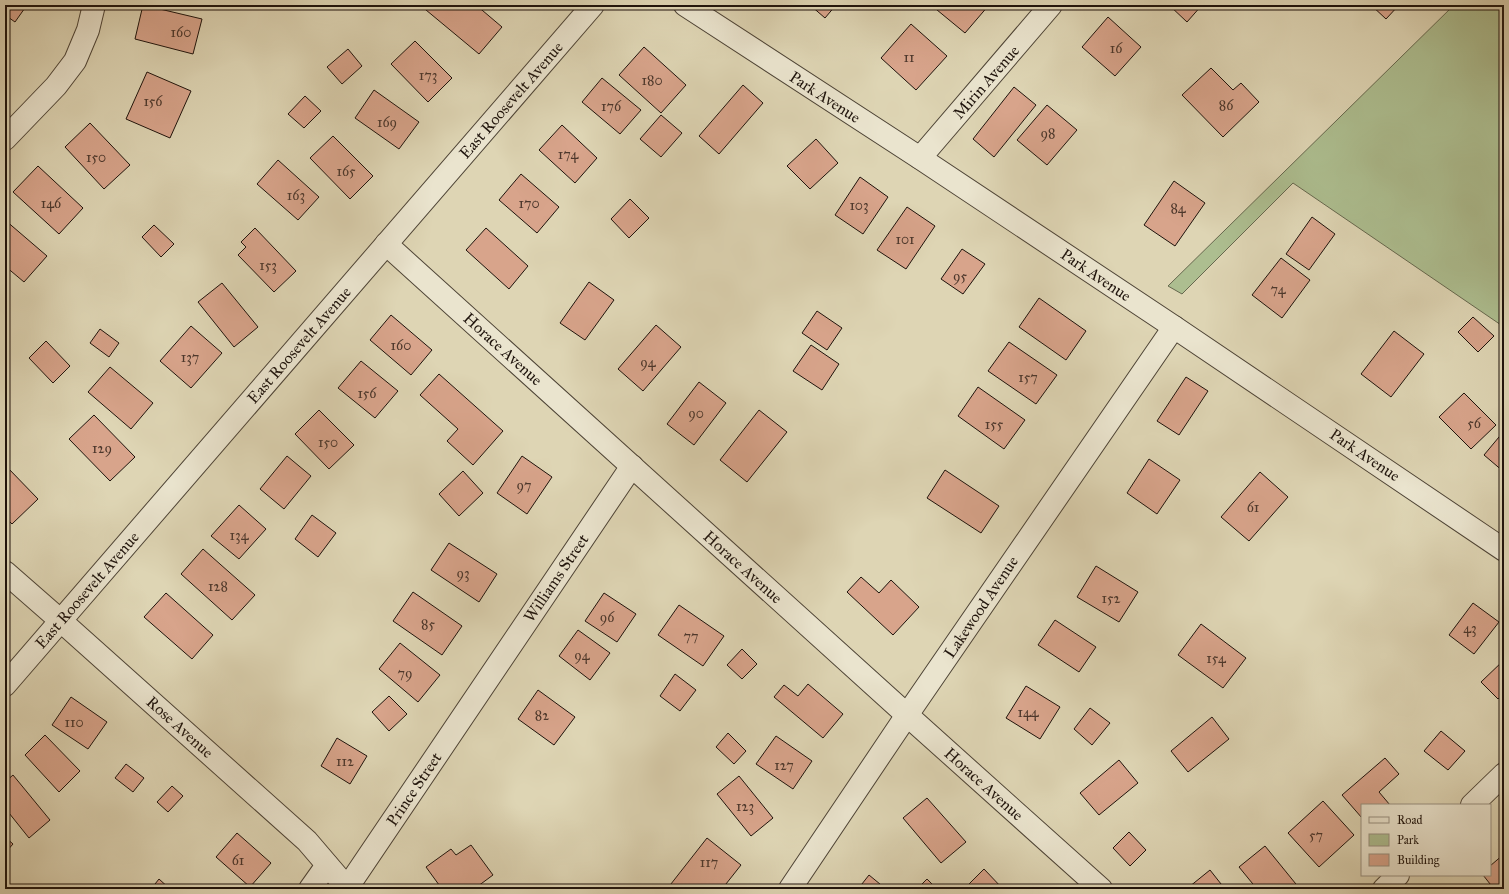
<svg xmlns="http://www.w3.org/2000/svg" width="1509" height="894" font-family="'IM FELL Great Primer',serif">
	<rect width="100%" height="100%" fill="#ded5b4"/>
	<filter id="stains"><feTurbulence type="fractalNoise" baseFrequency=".005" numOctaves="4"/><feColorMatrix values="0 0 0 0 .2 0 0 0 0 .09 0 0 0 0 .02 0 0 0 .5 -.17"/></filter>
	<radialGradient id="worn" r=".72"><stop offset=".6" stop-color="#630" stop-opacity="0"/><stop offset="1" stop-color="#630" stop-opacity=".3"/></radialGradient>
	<path fill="#adbe90" stroke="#66684e" d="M1454 5H1504V327L1293 183 1182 294 1168 286Z"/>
	<g fill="#d8a48b" stroke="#1e130c">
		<path d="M5 5H27L15 22 5 15Z"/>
		<path d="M143 5 202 19 193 54 135 39Z"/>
		<path d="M420 5H476L502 27 479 54Z"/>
		<path d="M810 5H836L825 18Z"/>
		<path d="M931 5H989L965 33Z"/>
		<path d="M1169 5H1202L1187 22Z"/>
		<path d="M1371 5H1399L1386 19Z"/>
		<path d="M1108 17 1141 47 1115 76 1082 47Z"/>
		<path d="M911 24 947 56 916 90 881 58Z"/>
		<path d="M415 41 452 78 428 102 391 64Z"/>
		<path d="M644 47 686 85 661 113 619 75Z"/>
		<path d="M348 49 362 66 342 84 327 67Z"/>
		<path d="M1211 68 1233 90 1241 83 1259 102 1223 137 1182 95Z"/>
		<path d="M147 72 191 91 170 138 126 119Z"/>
		<path d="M602 78 641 110 620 134 582 102Z"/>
		<path d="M743 85 763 103 719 154 699 136Z"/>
		<path d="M1014 87 1036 105 994 157 973 139Z"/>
		<path d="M374 90 419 122 399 149 355 118Z"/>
		<path d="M305 96 321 111 304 128 288 114Z"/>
		<path d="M1047 105 1077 130 1047 165 1017 140Z"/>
		<path d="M661 115 682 133 661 157 640 139Z"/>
		<path d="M90 123 130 165 104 189 65 147Z"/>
		<path d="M562 125 597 158 575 183 539 150Z"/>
		<path d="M333 136 373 176 350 199 310 158Z"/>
		<path d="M816 139 838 163 810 189 787 166Z"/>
		<path d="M278 160 319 197 298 220 257 184Z"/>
		<path d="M38 166 83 208 59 234 13 192Z"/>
		<path d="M521 174 559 207 537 233 499 200Z"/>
		<path d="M860 177 888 197 863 234 835 215Z"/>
		<path d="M1174 181 1205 203 1175 246 1144 225Z"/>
		<path d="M630 199 649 218 629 238 611 219Z"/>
		<path d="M907 207 935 226 906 269 877 250Z"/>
		<path d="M1312 217 1335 234 1309 270 1286 254Z"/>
		<path d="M5 220 47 256 24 282 5 266Z"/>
		<path d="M154 225 174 244 161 257 142 237Z"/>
		<path d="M255 228 296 271 274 292 238 255 246 247 241 242Z"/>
		<path d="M486 228 528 266 509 289 466 250Z"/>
		<path d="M962 249 985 264 963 294 941 279Z"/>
		<path d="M1281 258 1310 280 1282 318 1252 295Z"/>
		<path d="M589 282 614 300 585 340 560 323Z"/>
		<path d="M222 283 258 327 234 347 198 302Z"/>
		<path d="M1039 298 1086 331 1066 360 1019 327Z"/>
		<path d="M817 311 842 328 827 350 802 333Z"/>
		<path d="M391 315 432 350 411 375 370 340Z"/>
		<path d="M1473 317 1494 336 1478 352 1458 332Z"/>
		<path d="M656 325 681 347 643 391 618 369Z"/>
		<path d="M191 326 222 353 191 388 160 361Z"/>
		<path d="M100 329 119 343 109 357 90 343Z"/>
		<path d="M1394 331 1424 354 1391 397 1361 374Z"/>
		<path d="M46 341 70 366 53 383 29 358Z"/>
		<path d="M1009 342 1057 375 1036 404 988 371Z"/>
		<path d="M811 345 839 364 822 390 793 371Z"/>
		<path d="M361 361 398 391 375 418 338 388Z"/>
		<path d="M110 367 153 403 131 429 88 392Z"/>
		<path d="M439 374 503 431 473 465 447 441 458 429 420 395Z"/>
		<path d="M1186 377 1208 391 1179 435 1157 421Z"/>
		<path d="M699 382 726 403 694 445 667 424Z"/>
		<path d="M978 387 1025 420 1004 449 958 416Z"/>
		<path d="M1464 393 1496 425 1471 449 1439 417Z"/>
		<path d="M319 410 354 445 329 469 295 434Z"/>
		<path d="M759 410 787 432 747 482 720 460Z"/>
		<path d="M94 415 135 457 110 481 69 439Z"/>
		<path d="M1504 431V472L1484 455Z"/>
		<path d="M287 456 311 476 284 509 260 489Z"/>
		<path d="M522 456 552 477 527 514 497 493Z"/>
		<path d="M1149 459 1180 480 1157 514 1127 493Z"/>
		<path d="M7 467 38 499 12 524 5 517V469Z"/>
		<path d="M945 470 999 506 981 533 927 498Z"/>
		<path d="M463 471 483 493 459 516 439 494Z"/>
		<path d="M1260 472 1288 497 1249 541 1221 517Z"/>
		<path d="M239 505 266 529 239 559 211 536Z"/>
		<path d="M312 515 336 533 318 557 295 539Z"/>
		<path d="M449 543 497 574 479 602 431 570Z"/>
		<path d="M203 549 255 595 232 620 181 574Z"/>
		<path d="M1096 566 1138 592 1119 622 1077 597Z"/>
		<path d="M861 577 879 593 891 580 919 607 893 635 847 592Z"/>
		<path d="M413 592 462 626 442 655 393 621Z"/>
		<path d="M166 593 213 635 192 659 144 617Z"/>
		<path d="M604 593 636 614 617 642 585 621Z"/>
		<path d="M1473 603 1499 622 1474 654 1449 635Z"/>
		<path d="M679 605 724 636 703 666 658 635Z"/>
		<path d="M1055 620 1096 647 1079 672 1038 645Z"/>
		<path d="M1201 624 1246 658 1223 688 1178 655Z"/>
		<path d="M578 630 610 653 590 680 559 656Z"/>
		<path d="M400 643 440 675 418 702 379 669Z"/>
		<path d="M742 649 757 664 742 679 727 665Z"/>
		<path d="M1504 660V693L1498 699 1481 682Z"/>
		<path d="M675 674 696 690 680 711 660 696Z"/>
		<path d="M808 684 843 714 823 738 774 697 784 685 798 696Z"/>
		<path d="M1026 686 1060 707 1040 739 1006 718Z"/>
		<path d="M538 690 575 717 554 745 518 719Z"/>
		<path d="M389 696 407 714 389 731 372 712Z"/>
		<path d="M71 697 107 722 88 749 52 725Z"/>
		<path d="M1090 708 1110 723 1092 745 1074 729Z"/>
		<path d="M1212 717 1229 739 1188 772 1171 751Z"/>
		<path d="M1441 731 1465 751 1448 770 1424 751Z"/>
		<path d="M728 733 746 751 734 764 716 747Z"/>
		<path d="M45 735 80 771 59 792 25 755Z"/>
		<path d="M776 736 812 761 793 789 756 764Z"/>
		<path d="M337 738 367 756 350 784 321 766Z"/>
		<path d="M1385 758 1399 774 1379 792 1390 805H1362V818L1342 795Z"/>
		<path d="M1119 760 1138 783 1099 815 1080 793Z"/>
		<path d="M126 764 144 778 133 792 115 778Z"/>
		<path d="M13 775 50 820 29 838 5 808V782Z"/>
		<path d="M739 776 773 818 751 836 717 794Z"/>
		<path d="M172 786 183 796 168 812 157 802Z"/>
		<path d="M927 798 966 842 941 863 903 818Z"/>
		<path d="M1323 801 1354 835 1319 867 1288 833Z"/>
		<path d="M1129 832 1146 850 1130 866 1113 848Z"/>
		<path d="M237 833 271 863 250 887 216 857Z"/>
		<path d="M5 837 13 844 5 853Z"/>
		<path d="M707 838 741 865 722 889H667Z"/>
		<path d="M471 845 493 875 474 889H442L426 867 451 849 456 855Z"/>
		<path d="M1265 846 1300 889H1257L1239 867Z"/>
		<path d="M1504 854V889H1494L1483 875H1490V866Z"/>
		<path d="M984 869 1003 889H964Z"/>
		<path d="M1210 870 1225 889H1191L1189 887Z"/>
		<path d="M869 875 886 889H858Z"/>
		<path d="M159 879 170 889H151Z"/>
		<path d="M927 879 937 889H917Z"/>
	</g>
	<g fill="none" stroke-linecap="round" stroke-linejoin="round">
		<g stroke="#4e4436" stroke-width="24">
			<g id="minor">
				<path d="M685 5 920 158 1174 327 1504 550"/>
				<path d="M5 139 56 86 75 61 88 30 94 5"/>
				<path d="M920 158 1051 5"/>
				<path d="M386 244 907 715 1101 889"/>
				<path d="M5 572 61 621 307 841 348 889"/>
				<path d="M5 685 593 5"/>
				<path d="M1472 805 1504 774"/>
				<path d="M347 888 632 466"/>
				<path d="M310 889 327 865"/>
				<path d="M790 889 907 715 1174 327"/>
				<path d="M1384 889 1398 875"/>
			</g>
		</g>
		<use href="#minor" stroke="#eae4ce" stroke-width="22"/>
	</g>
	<g text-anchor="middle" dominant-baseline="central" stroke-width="3.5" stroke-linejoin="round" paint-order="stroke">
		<g font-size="14" fill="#4c372c">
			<text x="181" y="32">160</text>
			<text x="1116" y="48">16</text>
			<text x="909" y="57">11</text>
			<text x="428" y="75">173</text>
			<text x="652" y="80">180</text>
			<text x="153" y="101">156</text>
			<text x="1226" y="105">86</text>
			<text x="611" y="106">176</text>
			<text x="387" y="122">169</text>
			<text x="1048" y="133">98</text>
			<text x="568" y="154">174</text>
			<text x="96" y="157">150</text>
			<text x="346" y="171">165</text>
			<text x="296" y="195">163</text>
			<text x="51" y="203">146</text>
			<text x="529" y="203">170</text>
			<text x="859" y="205">103</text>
			<text x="1178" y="208">84</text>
			<text x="905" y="239">101</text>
			<text x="268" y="265">153</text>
			<text x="960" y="276">95</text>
			<text x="1278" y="289">74</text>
			<text x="401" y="345">160</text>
			<text x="190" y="357">137</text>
			<text x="648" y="362">94</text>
			<text x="1028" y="377">157</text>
			<text x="367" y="393">156</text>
			<text x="696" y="413">90</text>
			<text x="1474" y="423">56</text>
			<text x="994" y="424">155</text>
			<text x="328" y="442">150</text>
			<text x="102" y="448">129</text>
			<text x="524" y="485">97</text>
			<text x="1253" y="507">61</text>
			<text x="239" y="535">134</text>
			<text x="463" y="573">93</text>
			<text x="218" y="586">128</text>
			<text x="1111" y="598">152</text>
			<text x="607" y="617">96</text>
			<text x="428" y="624">85</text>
			<text x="1470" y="628">43</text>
			<text x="691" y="636">77</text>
			<text x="582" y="655">94</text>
			<text x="1216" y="658">154</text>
			<text x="405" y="673">79</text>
			<text x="1028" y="712">144</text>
			<text x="542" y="715">82</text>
			<text x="74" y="722">110</text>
			<text x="345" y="761">112</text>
			<text x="784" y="765">127</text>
			<text x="745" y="806">123</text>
			<text x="1316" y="835">57</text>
			<text x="238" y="860">61</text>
			<text x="709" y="862">117</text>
		</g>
		<g font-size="16" fill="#1e130c" stroke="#eae4ce">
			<text transform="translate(986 82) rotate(-49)">Mirin Avenue</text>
			<text transform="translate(825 97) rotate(33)">Park Avenue</text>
			<text transform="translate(511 100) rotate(-49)">East Roosevelt Avenue</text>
			<text transform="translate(1096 275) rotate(34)">Park Avenue</text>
			<text transform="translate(299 345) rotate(-49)">East Roosevelt Avenue</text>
			<text transform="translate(503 349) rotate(42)">Horace Avenue</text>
			<text transform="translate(1365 455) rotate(34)">Park Avenue</text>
			<text transform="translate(743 567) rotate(42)">Horace Avenue</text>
			<text transform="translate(556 578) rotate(-56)">Williams Street</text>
			<text transform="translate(87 590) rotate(-49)">East Roosevelt Avenue</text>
			<text transform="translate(981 607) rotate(-56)">Lakewood Avenue</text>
			<text transform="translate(180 727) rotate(42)">Rose Avenue</text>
			<text transform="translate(984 784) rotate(42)">Horace Avenue</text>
			<text transform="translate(414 789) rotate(-56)">Prince Street</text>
		</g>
	</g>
	<rect width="1509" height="894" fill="none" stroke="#ded5b4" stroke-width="20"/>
	<rect x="6" y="6" width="1497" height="882" fill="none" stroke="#1e130c" stroke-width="2"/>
	<rect x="10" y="10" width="1489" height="874" fill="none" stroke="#1e130c"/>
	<rect x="1361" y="804" width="130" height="72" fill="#eae4ce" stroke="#989080"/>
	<rect x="1369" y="817" width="20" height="6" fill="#eae4ce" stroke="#989080"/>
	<text x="1397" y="824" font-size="12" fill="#1e130c">Road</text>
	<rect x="1369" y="834" width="20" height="12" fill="#adbe90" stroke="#989080"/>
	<text x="1397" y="844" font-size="12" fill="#1e130c">Park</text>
	<rect x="1369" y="854" width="20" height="12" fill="#d8a48b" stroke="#989080"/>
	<text x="1397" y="864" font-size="12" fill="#1e130c">Building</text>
	<rect width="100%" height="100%" filter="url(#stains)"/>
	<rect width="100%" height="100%" fill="url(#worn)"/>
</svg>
